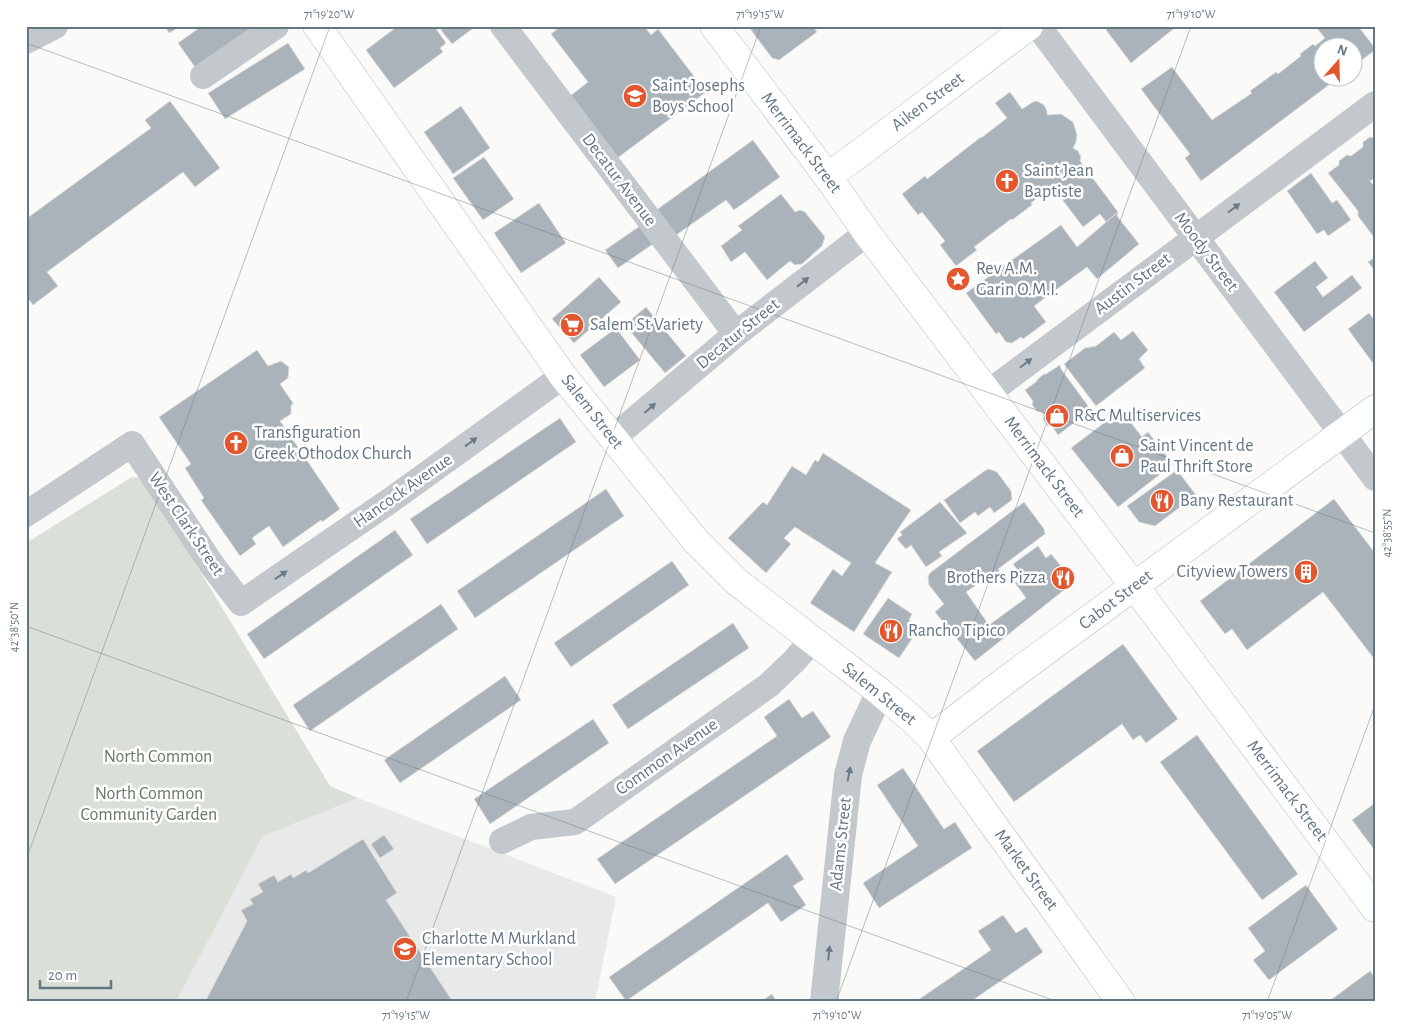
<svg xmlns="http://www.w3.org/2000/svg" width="1401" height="1028" font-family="'Alegreya Sans',sans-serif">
	<rect width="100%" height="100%" fill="#fafaf8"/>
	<path fill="#e8e9e9" d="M358 798 616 897 595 1002H176L263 836Z"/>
	<path fill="#dadfd7" d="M132 477 140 478 146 482 330 786 358 798 263 836 176 1002H26V543Z"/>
	<g fill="#aab3b9" stroke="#dcdcda">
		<path d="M165 26H181L169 33Z"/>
		<path d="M202 26H260L197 70 178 43Z"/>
		<path d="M398 26H434L446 43 440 48 443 52 394 88 366 50Z"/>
		<path d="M444 26H476L452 44 441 30Z"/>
		<path d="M561 26H644L651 35 658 29 706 92 612 162 565 100 588 82 551 34Z"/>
		<path d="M751 26H813L817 32 779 60 772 58 751 30Z"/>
		<path d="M1110 26H1177L1131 63 1106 30Z"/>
		<path d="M1315 26H1358L1375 48V50L1354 66V48H1324V78H1338L1201 181 1185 158 1190 154 1141 89 1172 67 1212 120 1252 93 1250 91 1276 72 1278 74 1301 56 1300 54 1313 44 1315 46 1325 38Z"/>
		<path d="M288 43 305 69 225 119 208 93Z"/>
		<path d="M1010 92 1022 109 1033 102 1037 101 1044 105 1047 111V115L1061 114 1073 122 1077 135 1076 142 1073 148 1078 151 1081 157 1080 161 1118 212 1106 222 1100 214 1083 227 1052 186 1031 203 1032 205 1012 220 1011 219 974 247 977 250 956 266 940 245 945 241 922 212 918 215 902 194 925 176 927 179 981 137V138L1007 118 995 103Z"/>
		<path d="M170 101 220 168 195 187 183 172 47 272 58 286 33 305 26 296V219L151 128 145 120Z"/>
		<path d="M461 106 490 148 453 174 424 132Z"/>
		<path d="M1370 137 1375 138V178L1370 181 1375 187V234L1373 236 1358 216V211L1328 173 1339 165V161L1347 155 1351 156 1363 147V142Z"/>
		<path d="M753 140 780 177 734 210 726 200 669 240 651 214Z"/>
		<path d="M484 157 514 199 483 220 453 178Z"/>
		<path d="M1311 173 1332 203 1337 200 1351 220 1328 236 1324 230 1317 234 1287 191Z"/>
		<path d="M781 194 795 212 800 210 805 212 825 237 822 246 802 264 795 265 790 261 767 280 745 252 731 262 721 246 742 230 738 226Z"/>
		<path d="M539 203 566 243 521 273 494 233Z"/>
		<path d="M1118 212 1117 216 1139 244 1097 279 1087 267 1034 306 1046 322 1023 339 1021 337 1012 343 1006 342 999 332 996 334 966 293 1061 225 1077 247Z"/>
		<path d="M640 226 653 244 618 268 605 250Z"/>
		<path d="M1375 257V271L1368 262Z"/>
		<path d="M1315 261 1328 278 1316 287 1323 297 1352 275 1362 288 1304 332 1274 292Z"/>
		<path d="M599 277 621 302 574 343 552 319Z"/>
		<path d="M646 307 686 356 665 373 625 325Z"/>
		<path d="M1369 313 1375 321V366L1348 329Z"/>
		<path d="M616 328 640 360 604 387 580 355Z"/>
		<path d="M1133 331 1148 350 1139 359 1145 368 1096 406 1064 364 1085 348 1096 346 1114 332 1121 340Z"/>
		<path d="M257 350 268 366 281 361 289 367 288 378 280 384 293 403 291 406V414L280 421 340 509 322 522 321 520 283 547 269 526 252 538 256 544 240 556 201 500 204 498 185 468 191 464 159 417Z"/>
		<path d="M1060 365 1061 369 1091 410 1058 435 1052 426 1047 425 1043 419 1044 415 1042 412 1037 411 1032 405 1033 401 1025 390 1036 382 1038 379 1044 374H1046Z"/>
		<path d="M1121 410 1142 437 1148 432 1173 464 1118 507 1071 448Z"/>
		<path d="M560 418 576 442 427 544 410 519Z"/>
		<path d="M823 453 911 510 875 563 892 572 854 632 810 603 833 569 842 576 851 563 795 527 784 538 791 544 766 573 728 538 763 502 767 505 792 466 806 475 815 460 818 462Z"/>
		<path d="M989 469 997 472 1011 491 1012 500 994 513 990 507 978 516 975 512 960 523 944 500 986 470Z"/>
		<path d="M1177 470 1196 495 1155 526 1139 522 1127 506Z"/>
		<path d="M606 489 624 516 475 618 457 591Z"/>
		<path d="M1334 499 1375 553V660L1323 592 1247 650 1232 629 1225 634 1200 601Z"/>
		<path d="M940 502 967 533 939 552 942 556 926 567 911 545 906 549 897 539 902 535 900 532Z"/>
		<path d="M1024 502 1044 529 1045 534 998 569 1002 575 990 584 986 578 966 592 989 625 1026 598 1015 583 1023 578 1013 564 1038 546 1046 558 1051 554 1074 582 975 661 935 612 944 604 929 585 928 577 930 573Z"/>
		<path d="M395 530 413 555 264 659 247 634Z"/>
		<path d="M672 561 689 585 571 667 554 643Z"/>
		<path d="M888 598 912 614 909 620 920 627 899 658 863 634Z"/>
		<path d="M441 604 458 629 310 731 293 705Z"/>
		<path d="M733 623 749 648 628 729 612 705Z"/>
		<path d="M1123 644 1178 719 1146 743 1140 735 1133 740 1122 724 1014 802 977 751Z"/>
		<path d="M505 676 521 700 400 783 384 760Z"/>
		<path d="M789 699 802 718 813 711 831 737 615 884 597 859 777 736 764 717Z"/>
		<path d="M593 719 609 743 490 824 474 799Z"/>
		<path d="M1197 735 1298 874 1262 900 1160 762Z"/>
		<path d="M903 768 944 829 955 822 972 848 879 908 863 883 918 846 877 785Z"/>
		<path d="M1375 803V847L1373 848 1352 820Z"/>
		<path d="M384 835 394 849 380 858 371 844Z"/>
		<path d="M363 839 397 893 386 900 453 1002H205L247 921 241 910 253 904 250 899 263 892 258 884 274 875 278 882 291 874 293 878 306 870 308 873Z"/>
		<path d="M787 854 804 879 793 886 806 905 781 922 768 903 626 1001 609 977Z"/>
		<path d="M1306 885 1338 929 1269 980 1253 960 1265 951 1248 928Z"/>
		<path d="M1003 915 1016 933 1026 927 1043 952 970 1002H915L991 950 978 931Z"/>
		<path d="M1370 971 1375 977V1002H1328Z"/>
		<path d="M772 994 777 1002H760Z"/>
	</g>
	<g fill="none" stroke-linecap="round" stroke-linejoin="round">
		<g stroke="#b3babf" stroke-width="29">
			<g id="secondary">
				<path d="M317 26 563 376 695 540 737 582 880 692 912 719 931 738 1121 1002"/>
				<path d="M714 26 828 177 867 233 1153 611 1375 908"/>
				<path d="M828 177 1029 26"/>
				<path d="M931 738 1005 681 1375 409"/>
			</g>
		</g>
		<g stroke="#c3c8cc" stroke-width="26">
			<path d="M503 26 736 334"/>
			<path d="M1038 26 1375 478"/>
			<path d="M26 41 55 26"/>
			<path d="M203 76 276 26"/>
			<path d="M988 393 1375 104"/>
			<path d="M613 438 736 334 867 233"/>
			<path d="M26 514 132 444 212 565 241 603 391 500 563 376"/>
			<path d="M502 841 531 827 575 822 769 685 795 660 812 640"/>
		</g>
		<path stroke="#c3c8cc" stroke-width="28" d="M824 1002 848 775 857 741 880 692"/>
		<use href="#secondary" stroke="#fff" stroke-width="28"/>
	</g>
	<defs><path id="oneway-solid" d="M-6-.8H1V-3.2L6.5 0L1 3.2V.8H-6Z" transform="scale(1.25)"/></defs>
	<g fill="#6a7a87">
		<use href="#oneway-solid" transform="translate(1234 208) rotate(-37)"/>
		<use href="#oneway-solid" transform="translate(803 282) rotate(-38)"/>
		<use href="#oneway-solid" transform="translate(1026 363) rotate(-37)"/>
		<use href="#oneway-solid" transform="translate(650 408) rotate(-41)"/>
		<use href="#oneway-solid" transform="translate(471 442) rotate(-36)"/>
		<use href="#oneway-solid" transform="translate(281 575) rotate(-34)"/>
		<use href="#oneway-solid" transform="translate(849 774) rotate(-79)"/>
		<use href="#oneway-solid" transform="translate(829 953) rotate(-84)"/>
	</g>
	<path fill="none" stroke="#657683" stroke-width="1" stroke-opacity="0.45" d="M26 43 1375 533M26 626 1058 1002M26 860 330 26M406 1002 761 26M836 1002 1191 26M1267 1002 1375 705"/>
	<defs>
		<g id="school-disc" transform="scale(1.25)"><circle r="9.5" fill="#e4572e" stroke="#fff"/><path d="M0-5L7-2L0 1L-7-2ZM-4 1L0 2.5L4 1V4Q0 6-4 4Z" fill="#fff"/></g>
		<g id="church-disc" transform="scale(1.25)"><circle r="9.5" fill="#e4572e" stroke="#fff"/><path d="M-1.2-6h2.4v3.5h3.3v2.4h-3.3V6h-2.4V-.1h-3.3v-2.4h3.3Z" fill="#fff"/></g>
		<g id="sight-disc" transform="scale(1.25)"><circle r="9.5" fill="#e4572e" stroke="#fff"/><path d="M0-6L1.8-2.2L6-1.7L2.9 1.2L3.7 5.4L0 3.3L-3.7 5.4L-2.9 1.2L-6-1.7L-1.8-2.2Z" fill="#fff"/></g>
		<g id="supermarket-disc" transform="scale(1.25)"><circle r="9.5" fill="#e4572e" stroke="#fff"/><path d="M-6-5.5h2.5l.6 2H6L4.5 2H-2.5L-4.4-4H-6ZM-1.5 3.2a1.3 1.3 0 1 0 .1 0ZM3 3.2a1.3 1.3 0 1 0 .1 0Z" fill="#fff"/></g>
		<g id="shop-disc" transform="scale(1.25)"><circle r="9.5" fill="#e4572e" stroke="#fff"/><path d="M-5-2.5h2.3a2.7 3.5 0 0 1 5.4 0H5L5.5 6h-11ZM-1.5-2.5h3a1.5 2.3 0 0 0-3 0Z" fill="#fff"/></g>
		<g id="restaurant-disc" transform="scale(1.25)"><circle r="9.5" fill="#e4572e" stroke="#fff"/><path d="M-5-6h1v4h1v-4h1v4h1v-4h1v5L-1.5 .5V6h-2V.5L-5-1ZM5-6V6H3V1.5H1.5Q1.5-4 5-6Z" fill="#fff"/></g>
		<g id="building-disc" transform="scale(1.25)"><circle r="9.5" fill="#e4572e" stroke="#fff"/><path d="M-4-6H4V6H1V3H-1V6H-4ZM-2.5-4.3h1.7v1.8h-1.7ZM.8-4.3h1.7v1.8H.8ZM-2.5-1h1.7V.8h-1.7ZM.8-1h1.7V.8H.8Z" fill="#fff"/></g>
	</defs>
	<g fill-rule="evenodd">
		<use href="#school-disc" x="635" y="96"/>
		<use href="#church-disc" x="1007" y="181"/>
		<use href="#sight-disc" x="958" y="279"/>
		<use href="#supermarket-disc" x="572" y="325"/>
		<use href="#shop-disc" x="1057" y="416"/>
		<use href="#church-disc" x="236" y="443"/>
		<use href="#shop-disc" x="1122" y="456"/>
		<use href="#restaurant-disc" x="1162" y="501"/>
		<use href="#building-disc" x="1306" y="572"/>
		<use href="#restaurant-disc" x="1063" y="578"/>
		<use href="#restaurant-disc" x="891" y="631"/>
		<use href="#school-disc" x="405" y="949"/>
	</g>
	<g text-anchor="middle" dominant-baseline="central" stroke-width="5" stroke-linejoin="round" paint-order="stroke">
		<g font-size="18" fill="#657683" stroke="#fff" text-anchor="start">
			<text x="652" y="86">Saint Josephs<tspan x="652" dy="21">Boys School</tspan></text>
			<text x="1024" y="171">Saint Jean<tspan x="1024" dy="21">Baptiste</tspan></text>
			<text x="976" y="269">Rev A.M.<tspan x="976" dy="21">Garin O.M.I.</tspan></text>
			<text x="590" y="325">Salem St Variety</text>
			<text x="1074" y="416">R&amp;C Multiservices</text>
			<text x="254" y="433">Transfiguration<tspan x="254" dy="21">Greek Othodox Church</tspan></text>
			<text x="1140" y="446">Saint Vincent de<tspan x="1140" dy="21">Paul Thrift Store</tspan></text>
			<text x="1180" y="501">Bany Restaurant</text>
			<text x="1288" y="572" text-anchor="end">Cityview Towers</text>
			<text x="1046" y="578" text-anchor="end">Brothers Pizza</text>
			<text x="908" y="631">Rancho Tipico</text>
			<text x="422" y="939">Charlotte M Murkland<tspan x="422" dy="21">Elementary School</tspan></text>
		</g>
		<g font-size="18" fill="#657683" stroke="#fff">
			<text transform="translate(928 102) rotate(-37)">Aiken Street</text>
			<text transform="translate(801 143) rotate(53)">Merrimack Street</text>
			<text transform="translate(619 180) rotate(53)">Decatur Avenue</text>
			<text transform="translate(1206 252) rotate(53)">Moody Street</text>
			<text transform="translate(1133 284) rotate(-37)">Austin Street</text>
			<text transform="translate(738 334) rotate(-39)">Decatur Street</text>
			<text transform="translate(592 412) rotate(52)">Salem Street</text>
			<text transform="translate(1044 467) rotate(53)">Merrimack Street</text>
			<text transform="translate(403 491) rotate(-35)">Hancock Avenue</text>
			<text transform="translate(186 524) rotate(56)">West Clark Street</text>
			<text transform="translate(1116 600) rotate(-37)">Cabot Street</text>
			<text transform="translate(879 694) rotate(39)">Salem Street</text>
			<text transform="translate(667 757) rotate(-35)">Common Avenue</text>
			<text transform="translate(1287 791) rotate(53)">Merrimack Street</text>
			<text transform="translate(841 844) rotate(-84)">Adams Street</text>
			<text transform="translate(1026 870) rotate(54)">Market Street</text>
		</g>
		<g font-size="18" fill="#687a64" stroke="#fff">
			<text x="158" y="757">North Common</text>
			<text x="149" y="794">North Common<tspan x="149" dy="21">Community Garden</tspan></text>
		</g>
	</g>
	<rect width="1401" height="1028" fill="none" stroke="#ffffff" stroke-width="55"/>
	<g transform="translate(1338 62) rotate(20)"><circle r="24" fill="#ffffff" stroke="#c1c8cd"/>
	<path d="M0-4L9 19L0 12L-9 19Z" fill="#e4572e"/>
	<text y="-8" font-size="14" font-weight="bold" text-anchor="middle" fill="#657683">N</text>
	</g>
	<path d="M40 980v8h71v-8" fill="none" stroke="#657683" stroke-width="2.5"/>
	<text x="48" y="980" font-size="15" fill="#657683" stroke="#ffffff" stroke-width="4" paint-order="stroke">20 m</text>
	<rect x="28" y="28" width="1346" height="972" fill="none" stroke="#657683" stroke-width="2"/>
	<g font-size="12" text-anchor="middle" fill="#657683">
		<text x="329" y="18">71°19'20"W</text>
		<text x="760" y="18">71°19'15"W</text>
		<text x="1191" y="18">71°19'10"W</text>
		<text transform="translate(1387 533) rotate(-90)" y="4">42°38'55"N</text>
		<text transform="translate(14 627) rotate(-90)" y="4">42°38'50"N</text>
		<text x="406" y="1019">71°19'15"W</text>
		<text x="837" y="1019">71°19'10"W</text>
		<text x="1267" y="1019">71°19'05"W</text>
	</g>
</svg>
